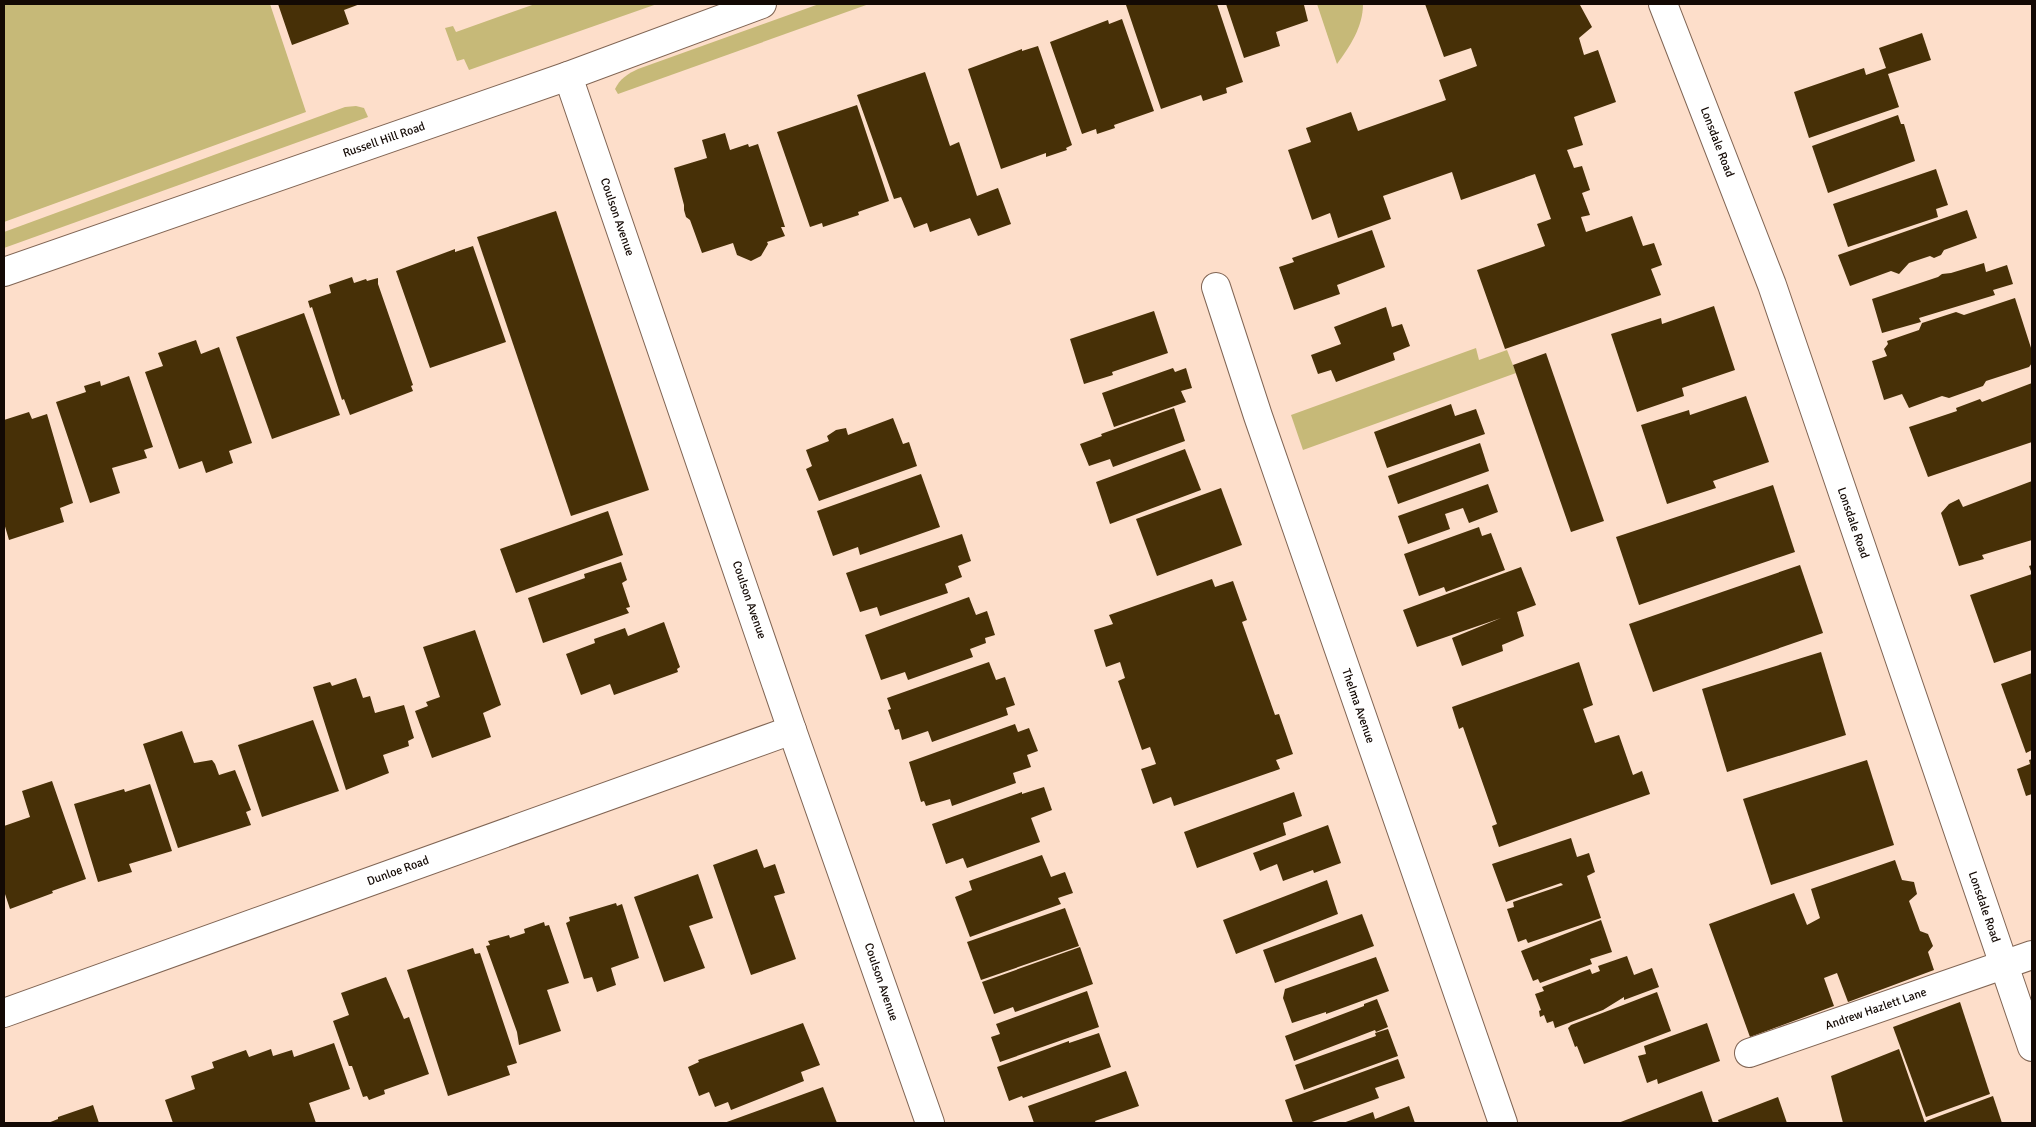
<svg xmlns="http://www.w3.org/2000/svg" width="2036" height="1127" font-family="Signika,sans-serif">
	<rect width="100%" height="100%" fill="#fddeca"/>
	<g fill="#c6b978">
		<path d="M4 4H270L306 112 4 222Z"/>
		<path d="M535 4H657L469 70 464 59 457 61 445 28 453 26 456 32Z"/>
		<path d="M819 4H869L618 94 615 89C620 79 627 74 638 69Z"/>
		<path d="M1317 4H1363C1363 27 1350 46 1337 64Z"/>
		<path d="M356 106 364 108 368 117 4 248V232L345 107Z"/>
		<path d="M1476 348 1479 360 1507 350 1516 373 1303 450 1291 415Z"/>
	</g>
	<g fill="#473007">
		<path d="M278 4H360L344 10 349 24 292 45Z"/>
		<path d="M1129 4H1217L1243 82 1226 88 1227 93 1203 101 1201 95 1161 109 1126 5Z"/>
		<path d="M1226 4H1307L1304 5 1308 21 1276 32 1280 46 1244 58Z"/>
		<path d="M1425 4 1580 5 1592 27 1579 38 1584 55 1598 50 1616 102 1574 117 1583 145 1567 150 1574 168 1582 166 1590 190 1582 193 1590 215 1581 217 1586 232 1632 216 1643 246 1654 243 1662 265 1651 269 1661 295 1505 349 1477 270 1545 246 1537 224 1551 219 1535 174 1461 200 1452 172 1383 196 1391 219 1338 238 1330 213 1312 220 1288 150 1311 142 1306 128 1351 112 1358 131 1446 100 1439 80 1477 66 1471 48 1444 57Z"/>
		<path d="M1122 19 1154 111 1114 125 1115 128 1097 134 1096 129 1082 134 1050 42 1108 20 1109 24Z"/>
		<path d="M1922 33 1931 60 1888 74 1899 107 1809 138 1794 92 1864 68 1866 75 1886 68 1879 48Z"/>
		<path d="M1038 46 1072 145 1066 148 1067 150 1046 157V153L1001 169 968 69 1022 49V51Z"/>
		<path d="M925 72 950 146 959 142 977 196 998 188 1011 224 978 236 970 218 930 232 927 223 914 228 901 197 894 199 857 95Z"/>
		<path d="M857 105 889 201 858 212 859 215 823 227 822 223 810 227 777 132Z"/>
		<path d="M1898 115 1901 124H1904L1915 161 1828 193 1812 146Z"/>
		<path d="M725 133 730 150 748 144 749 147 758 144 785 227H781L785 236 767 242 768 244 761 256 751 261 737 255 733 243 702 253 690 220 686 217 684 210V205L674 168 707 158 702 140Z"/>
		<path d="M1936 169 1948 205 1936 209 1938 217 1848 247 1833 204Z"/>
		<path d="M1967 210 1977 238 1944 250 1941 255 1934 258 1930 256 1909 263 1899 274 1891 271 1850 286 1838 255Z"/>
		<path d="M556 211 649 490 571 516 477 237Z"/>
		<path d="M1372 230 1385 267 1337 285 1340 294 1294 310 1279 267 1294 262 1292 258Z"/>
		<path d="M473 246 506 342 430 368 396 271 455 249V252Z"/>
		<path d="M1984 263 1986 272 2007 265 2013 284 1993 290 1995 295 1919 318 1921 322 1882 333 1872 299 1938 277 1942 274 1951 273Z"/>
		<path d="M352 277 354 283 366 279 367 281 378 278V284L413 385 411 386 413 391 350 415 344 399 342 400 312 307 310 308 308 301 331 293 329 285Z"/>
		<path d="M2015 298 2032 351V363L2029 367 1986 381 1983 386 1949 398 1942 396 1909 408 1902 394 1884 400 1872 361 1887 356 1884 349 1888 344 1887 341 1919 330 1922 323 1956 312 1964 315Z"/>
		<path d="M1714 306 1735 370 1682 388 1684 396 1637 412 1611 334 1661 318 1662 324Z"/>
		<path d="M1386 307 1392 327 1402 324 1410 346 1393 353 1395 360 1336 382 1331 370 1318 374 1311 355 1341 344 1334 327Z"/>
		<path d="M1154 311 1168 353 1112 372 1113 375 1084 384 1070 339Z"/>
		<path d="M304 313 340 415 272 439 236 337Z"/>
		<path d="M196 340 201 354 219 347 252 443 229 451 233 463 206 473 202 461 179 469 145 372 163 366 158 353Z"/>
		<path d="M1546 353 1604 521 1571 532 1513 365Z"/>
		<path d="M1173 368 1175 372 1186 368 1192 388 1181 391 1186 402 1114 427 1102 393Z"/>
		<path d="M129 376 153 447 144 450 147 458 112 468 120 493 90 503 56 402 86 392 84 386 100 381 101 386Z"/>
		<path d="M2032 383V442L1928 477 1909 427 1957 411 1956 408 1980 399 1982 402Z"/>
		<path d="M1746 396 1769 462 1713 481 1716 488 1667 504 1641 425 1689 410 1690 415Z"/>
		<path d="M1451 404 1455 416 1476 409 1485 434 1387 468 1374 432Z"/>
		<path d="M1174 408 1185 441 1113 467 1110 459 1089 466 1080 444 1102 436 1101 434Z"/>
		<path d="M29 412 32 419 47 414 73 503 60 508 64 522 9 540 4 523V420Z"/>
		<path d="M893 418 903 444 909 442 917 466 819 501 806 469 812 466 806 450 829 441 827 436 836 430 846 428 848 435Z"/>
		<path d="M1480 443 1489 471 1398 504 1388 476Z"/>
		<path d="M1185 449 1201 490 1110 524 1096 482Z"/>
		<path d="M921 474 940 527 860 555 858 547 833 556 817 511Z"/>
		<path d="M2032 481V540L1982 555 1984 559 1959 566 1941 513 1949 504 1959 499 1963 507Z"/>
		<path d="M1488 484 1498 512 1469 523 1463 508 1445 514 1450 529 1408 544 1398 516Z"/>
		<path d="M1773 485 1795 552 1639 605 1616 537Z"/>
		<path d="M1221 488 1242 545 1157 576 1136 519Z"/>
		<path d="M608 511 623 555 516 593 500 549Z"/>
		<path d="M1479 527 1482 536 1491 533 1505 570 1446 592 1444 587 1419 596 1404 554Z"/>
		<path d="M962 534 971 561 958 566 962 577 945 584 948 593 880 616 877 607 860 612 846 573Z"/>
		<path d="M621 562 627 580 622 583 630 607 626 608 629 613 543 643 528 598 585 578 584 574Z"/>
		<path d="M1800 565 1823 633 1653 692 1629 624Z"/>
		<path d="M2032 565V650L1994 663 1970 595 2032 574 2029 566Z"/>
		<path d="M1521 567 1536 605 1517 612 1524 636 1502 645 1503 651 1462 666 1452 638 1501 618 1417 647 1403 610Z"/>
		<path d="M1212 579 1215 587 1233 581 1247 620 1242 622 1275 715 1279 714 1293 754 1276 760 1280 769 1174 806 1171 797 1153 804 1141 769 1156 764 1150 747 1142 750 1118 681 1125 678 1120 662 1106 667 1094 630 1113 624 1109 615Z"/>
		<path d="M969 597 976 615 987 611 995 635 985 638 986 643 970 649 973 657 908 680 905 672 881 680 865 635Z"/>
		<path d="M664 622 680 667 677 669 678 672 614 695 610 684 581 695 566 654 595 643 594 639 625 628 628 636Z"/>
		<path d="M475 630 501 705 483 713 491 737 432 758 415 711 428 706 426 702 440 697 423 647Z"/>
		<path d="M1821 652 1846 735 1727 772 1702 689Z"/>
		<path d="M989 662 996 680 1005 677 1015 705 1006 708 1008 715 932 742 928 731 902 740 899 729 895 730 888 710 891 709 887 698Z"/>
		<path d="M1579 662 1593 705 1583 709 1595 743 1619 735 1633 775 1642 771 1650 794 1499 847 1492 826 1497 824 1463 727 1459 729 1452 707Z"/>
		<path d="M2032 673V750L2026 753 2001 684Z"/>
		<path d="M356 678 363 698 370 696 375 713 404 705 414 738 408 741 409 746 383 755 389 773 346 790 313 687 330 682 332 686Z"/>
		<path d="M313 720 339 791 262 817 238 745Z"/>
		<path d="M1015 724 1018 732 1029 728 1038 751 1027 755 1031 767 1013 773 1016 783 952 806 950 799 926 806 924 801 921 802 909 762Z"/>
		<path d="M182 731 194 763 212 760 215 764 219 775 235 770 251 810 246 812 251 825 178 848 143 744Z"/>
		<path d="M2032 759V794L2026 796 2017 769 2030 764 2029 760Z"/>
		<path d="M1867 760 1894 845 1771 885 1743 799Z"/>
		<path d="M52 781 86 879 52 891 53 893 10 909 4 891V826L30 817 22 791Z"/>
		<path d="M150 784 172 851 129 864 132 872 98 882 74 804 124 789 125 792Z"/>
		<path d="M1044 787 1052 810 1031 818 1040 842 967 868 963 858 946 864 932 824 1022 792V794Z"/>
		<path d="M1294 792 1302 816 1283 823 1286 835 1197 868 1184 832Z"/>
		<path d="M1328 825 1341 863 1314 873 1313 870 1283 881 1277 864 1260 871 1253 853Z"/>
		<path d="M1571 838 1577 857 1589 853 1595 872 1587 876 1601 918 1528 943 1526 939 1518 942 1507 909 1514 907 1513 902 1563 885 1561 883 1506 902 1492 864Z"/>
		<path d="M757 849 764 868 775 864 785 893 774 896 796 959 751 975 713 865Z"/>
		<path d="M1042 855 1051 877 1065 872 1073 893 1058 898 1061 904 970 937 955 897 972 890 969 881Z"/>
		<path d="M1895 860 1902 880 1914 882 1917 894 1909 901 1920 931 1928 934 1933 946 1928 952 1934 970 1848 1002 1837 973 1824 978 1834 1006 1750 1037 1709 924 1794 893 1807 925 1820 918 1811 889Z"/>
		<path d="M698 874 713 918 689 926 705 968 664 982 634 897Z"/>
		<path d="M1327 880 1338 914 1236 954 1223 920Z"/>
		<path d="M616 903 617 906 622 904 639 958 611 968 616 985 597 992 592 977 584 979 566 923 570 921 569 917Z"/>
		<path d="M1065 908 1079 946 981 980 967 942Z"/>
		<path d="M1362 914 1374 946 1275 983 1263 950Z"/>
		<path d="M1601 920 1612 952 1590 959 1592 964 1540 983 1538 979 1533 981 1521 951Z"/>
		<path d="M544 922 545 926 549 925 569 983 547 990 561 1031 519 1045 517 1032 486 946 490 945 488 941 509 935 510 938 525 933 524 929Z"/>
		<path d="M1080 947 1093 984 1015 1012 1013 1007 994 1014 982 982Z"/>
		<path d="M473 948 475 954 480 953 517 1063 507 1066 510 1075 448 1096 407 970Z"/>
		<path d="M1627 956 1634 975 1652 968 1659 987 1624 1000V997L1603 1010 1555 1028 1553 1021 1547 1023 1544 1015 1540 1017 1539 1011 1541 1010 1535 994 1544 991 1542 987 1590 969 1592 974 1600 971 1598 966Z"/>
		<path d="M1376 957 1389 991 1326 1014V1012L1292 1023 1283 998 1285 989Z"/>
		<path d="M386 977 404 1019 409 1017 429 1074 384 1090 385 1094 369 1100 367 1096 363 1097 352 1066H349L333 1021 349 1015 341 993Z"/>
		<path d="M1087 991 1099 1027 1000 1062 991 1037 1000 1034 996 1024Z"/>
		<path d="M1657 992 1671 1031 1584 1064 1577 1046 1575 1047 1568 1028 1571 1025Z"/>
		<path d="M1377 999 1388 1027 1376 1032 1375 1030 1294 1061 1285 1036 1364 1006V1004Z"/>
		<path d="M1960 1002 1990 1094 1926 1117 1893 1027Z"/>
		<path d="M803 1023 820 1065 801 1072 804 1081 731 1110 728 1102 715 1107 709 1092 699 1096 688 1067 699 1062 698 1060Z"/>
		<path d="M1707 1023 1720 1061 1658 1084 1657 1079 1647 1083 1638 1056 1646 1054 1644 1046Z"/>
		<path d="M1388 1029 1398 1056 1304 1090 1295 1065 1376 1036 1375 1033Z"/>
		<path d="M1099 1033 1111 1067 1023 1098 1022 1096 1009 1101 997 1067 1069 1041V1043Z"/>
		<path d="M334 1043 350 1089 309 1103 316 1123H173L165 1100 195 1089 191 1076 214 1068 212 1062 246 1050 249 1057 271 1049 273 1056 292 1050 294 1057Z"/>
		<path d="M1899 1049 1925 1123H1843L1831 1076Z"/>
		<path d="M1398 1059 1405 1078 1375 1088 1379 1098 1309 1123H1293L1285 1100Z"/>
		<path d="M1126 1071 1139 1106 1095 1121 1096 1123H1034L1028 1106Z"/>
		<path d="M823 1087 837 1123H724Z"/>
		<path d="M1702 1091 1713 1123H1618Z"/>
		<path d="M1993 1096 2002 1123H1927L1926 1121Z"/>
		<path d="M1778 1097 1787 1123H1719L1718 1120Z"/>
		<path d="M93 1105 99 1123H48L58 1119V1117Z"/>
		<path d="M1409 1106 1415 1123H1343L1373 1112 1375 1119Z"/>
	</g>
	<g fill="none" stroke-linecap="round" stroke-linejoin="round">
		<g stroke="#806554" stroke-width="30">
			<g id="minor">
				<path d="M1663 4 1772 285 2032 1047"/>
				<path d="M568 76 792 730 930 1123"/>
				<path d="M4 272 568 76 762 4"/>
				<path d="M1216 287 1258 416 1503 1123"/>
				<path d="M4 1013 792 730"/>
				<path d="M1749 1053 2032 955"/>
			</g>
		</g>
		<use href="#minor" stroke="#fff" stroke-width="28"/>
	</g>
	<g text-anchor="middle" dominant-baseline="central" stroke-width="5" stroke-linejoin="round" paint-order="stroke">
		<g font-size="12" fill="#130904" stroke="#fff">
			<text transform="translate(384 140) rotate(-19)">Russell Hill Road</text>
			<text transform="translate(1717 142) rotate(69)">Lonsdale Road</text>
			<text transform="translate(617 217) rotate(71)">Coulson Avenue</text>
			<text transform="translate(1853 523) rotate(71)">Lonsdale Road</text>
			<text transform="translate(749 600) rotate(71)">Coulson Avenue</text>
			<text transform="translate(1358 706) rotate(71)">Thelma Avenue</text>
			<text transform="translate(398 871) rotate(-20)">Dunloe Road</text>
			<text transform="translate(1984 907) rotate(71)">Lonsdale Road</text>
			<text transform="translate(881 982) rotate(71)">Coulson Avenue</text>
			<text transform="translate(1876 1009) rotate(-19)">Andrew Hazlett Lane</text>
		</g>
	</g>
	<rect width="2036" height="1127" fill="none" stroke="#130904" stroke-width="10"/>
</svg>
